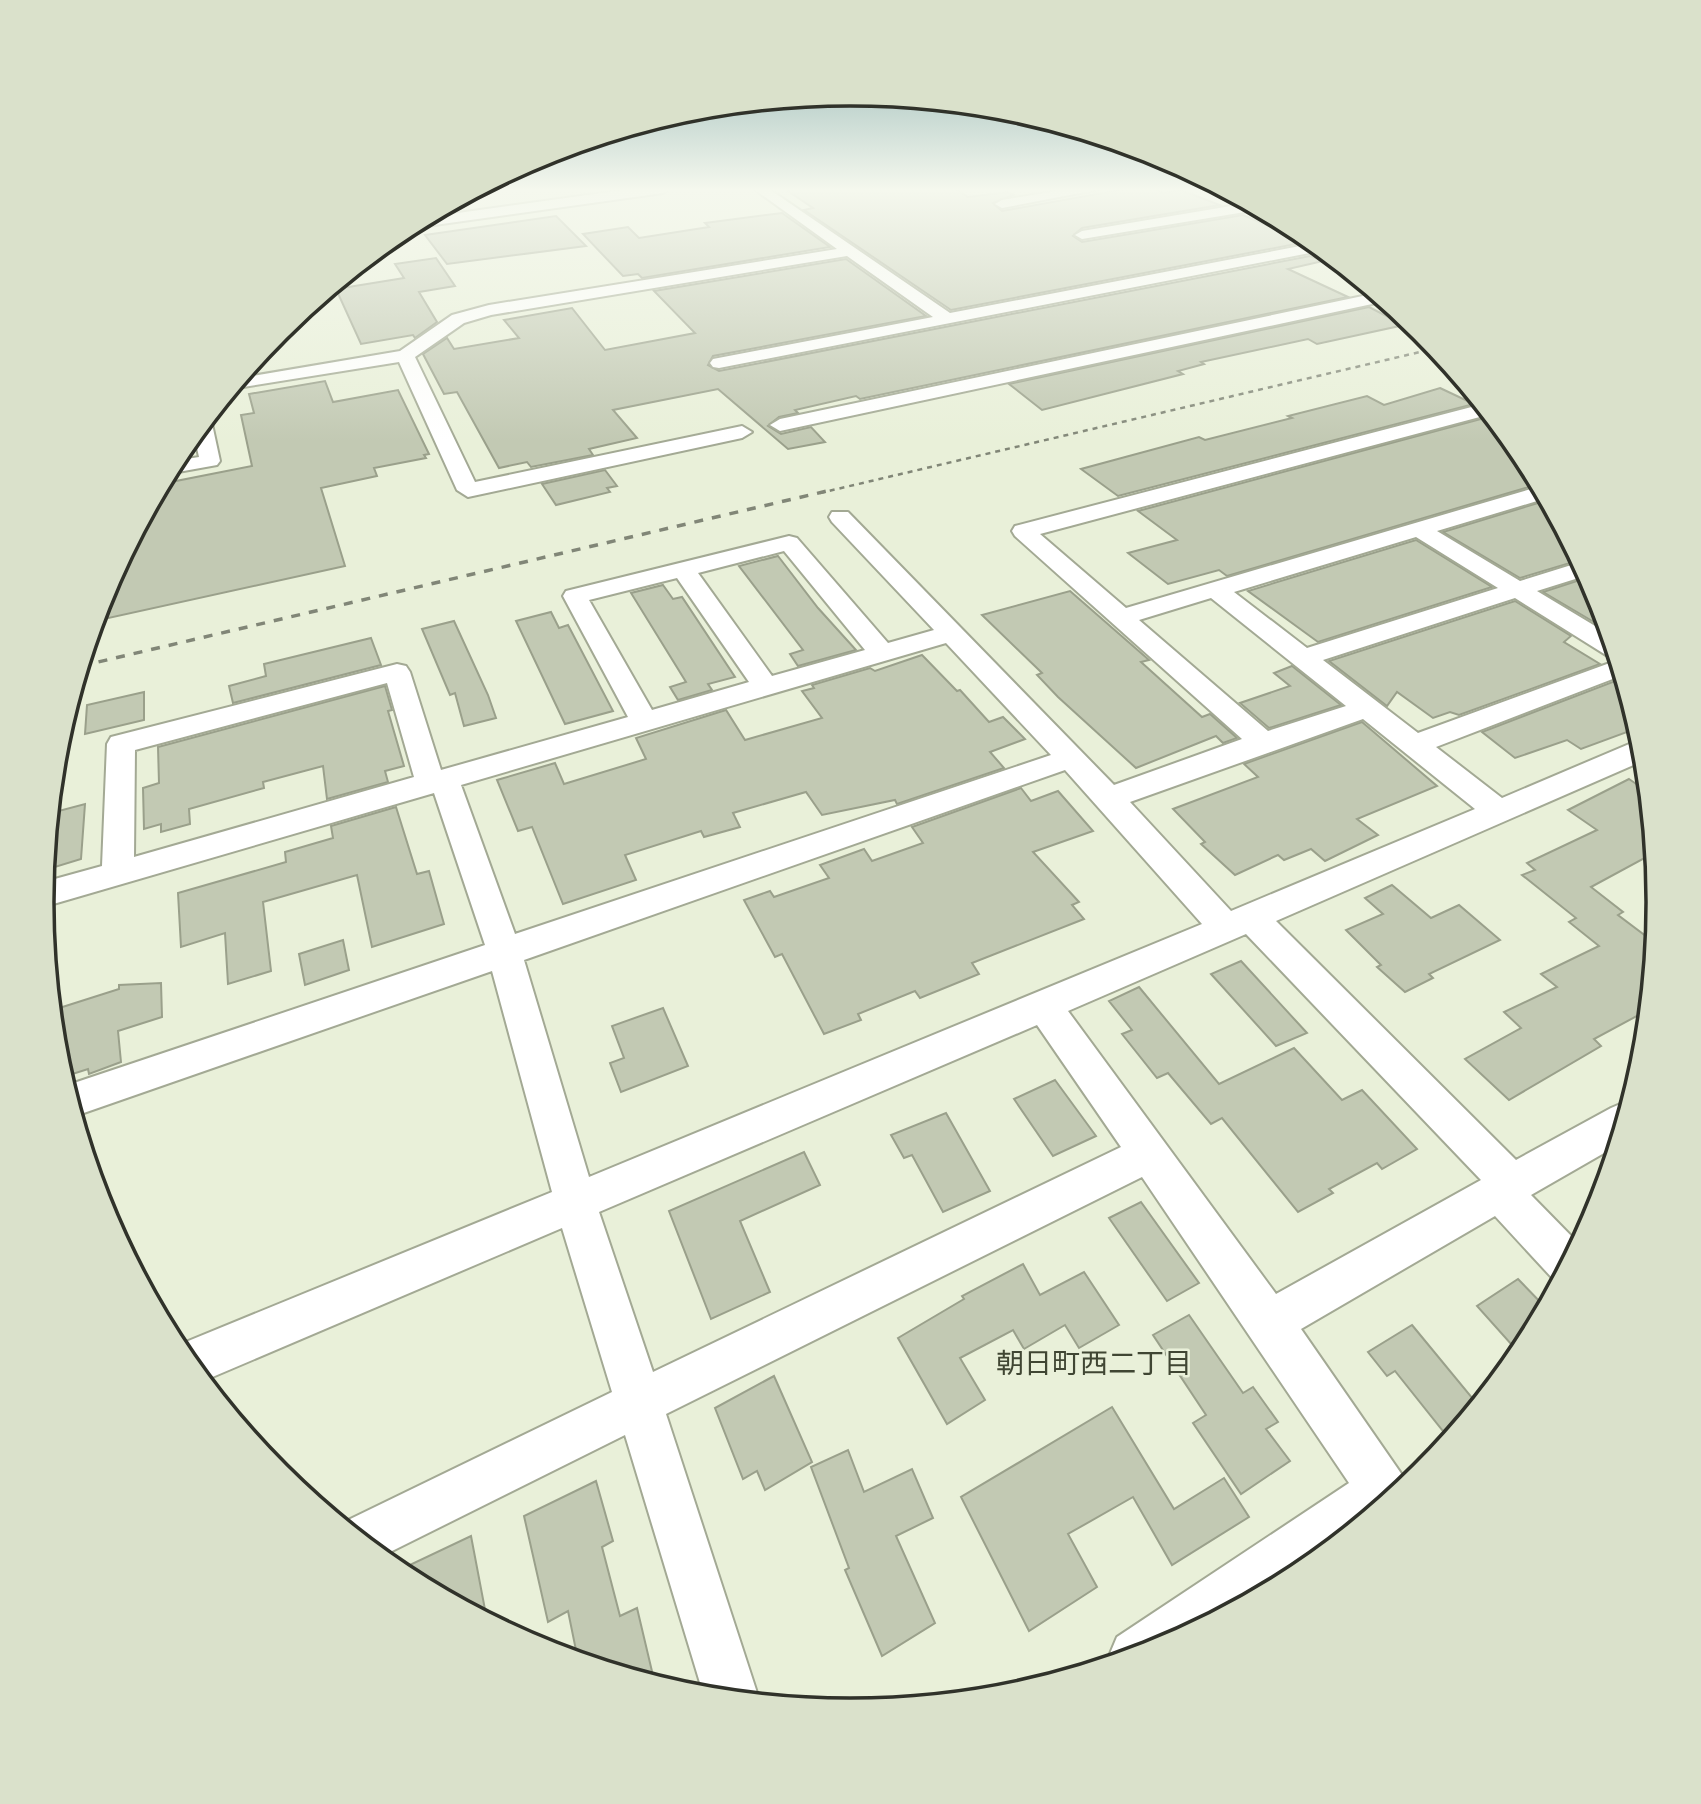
<svg xmlns="http://www.w3.org/2000/svg" width="1701" height="1804" font-family="Roboto,'Noto Sans JP',sans-serif">
	<rect width="100%" height="100%" fill="#e9f0d9"/>
	<g fill="#c2c9b3" stroke="#9aa08b" stroke-width="2">
		<path d="M785 189H956L968 197 1008 192 1014 195 993 203 1002 211 1125 189H1155L1163 193 1181 190 1220 205 1082 228 1073 236 1082 242 1243 215 1306 242 951 310 804 210 813 208Z"/>
		<path d="M782 213 830 247 642 278 638 274 623 276 583 234 628 227 639 238 709 227 705 223Z"/>
		<path d="M556 216 586 246 447 264 425 235Z"/>
		<path d="M1310 256 1323 261 1288 269 1348 297 860 399 856 396 795 410 798 413 779 417 768 426 781 434 811 427 825 442 788 449 718 389 613 410 637 438 589 449 593 455 531 467 527 462 499 468 457 392 444 394 423 354 447 338 454 349 519 338 504 320 572 308 605 350 695 333 654 291 846 259 926 316 713 356 708 365 719 371Z"/>
		<path d="M436 258 455 286 419 292 437 322 415 338 413 335 361 344 336 289 404 278 395 264Z"/>
		<path d="M1369 307 1404 325 1317 344 1308 339 1201 362 1204 364 1178 371 1183 374 1042 410 1009 384Z"/>
		<path d="M325 381 333 402 398 390 429 454 424 455 426 458 374 468 377 476 321 488 345 566 95 621 104 592 161 484 252 466 241 415 254 413 249 394Z"/>
		<path d="M1440 388 1474 404 1118 496 1081 469 1199 437 1205 440 1292 418 1288 416 1367 396 1384 405Z"/>
		<path d="M1492 416 1523 453 1539 484 1227 576 1219 570 1168 584 1128 553 1177 540 1138 511Z"/>
		<path d="M605 470 617 486 607 488 610 492 556 505 542 484Z"/>
		<path d="M1548 500 1580 560 1520 578 1443 532Z"/>
		<path d="M1416 540 1492 587 1318 642 1248 591Z"/>
		<path d="M778 556 818 608 856 650 798 666 790 654 803 650 739 566Z"/>
		<path d="M1589 577 1607 622 1599 625 1543 592Z"/>
		<path d="M663 585 673 599 682 597 735 677 708 684 712 690 678 700 670 687 686 682 631 593Z"/>
		<path d="M1070 591 1149 660 1141 662 1202 717 1210 714 1237 738 1223 743 1216 736 1136 768 1058 697 1037 675 1042 673 982 615Z"/>
		<path d="M1515 601 1571 636 1564 642 1600 664 1459 715 1450 712 1433 718 1397 692 1387 706 1329 661Z"/>
		<path d="M551 612 559 628 568 625 613 711 565 724 516 621Z"/>
		<path d="M454 621 488 695 496 718 464 726 455 693 450 695 422 629Z"/>
		<path d="M371 638 381 665 233 703 229 686 266 676 264 664Z"/>
		<path d="M922 655 957 691 960 690 989 722 1003 717 1025 739 990 752 1004 768 897 804 895 800 822 815 806 792 733 813 740 827 704 837 701 831 625 855 636 880 563 904 532 827 518 831 497 780 555 763 564 784 646 759 636 738 726 710 745 740 822 718 802 691 814 688 812 685 870 668 875 671Z"/>
		<path d="M1292 666 1341 705 1269 728 1240 703 1290 686 1274 673Z"/>
		<path d="M1623 678 1638 728 1581 749 1567 740 1515 758 1482 732Z"/>
		<path d="M385 686 392 710 388 711 404 766 385 771 388 782 327 799 323 766 263 782 264 788 189 809 190 824 161 832V824L144 829 143 788 159 783 158 747Z"/>
		<path d="M144 692V720L85 734 87 705Z"/>
		<path d="M1362 722 1437 786 1357 819 1378 835 1325 861 1311 849 1284 860 1278 855 1235 875 1201 844 1205 842 1173 809 1258 777 1244 764Z"/>
		<path d="M1629 779 1648 792 1654 853 1591 887 1623 912 1618 915 1655 943 1648 1010 1594 1039 1601 1046 1509 1100 1465 1059 1521 1028 1504 1012 1557 987 1541 974 1599 946 1569 922 1576 918 1522 875 1535 870 1527 863 1597 830 1568 810Z"/>
		<path d="M1021 788 1031 801 1058 791 1093 831 1033 852 1079 902 1072 905 1084 919 972 963 979 974 920 998 915 991 858 1014 861 1020 824 1034 782 954 775 957 744 900 770 891 774 897 829 878 820 865 864 849 872 861 923 843 912 827Z"/>
		<path d="M85 804 81 859 55 867 54 840 48 842 51 813Z"/>
		<path d="M396 807 417 874 429 871 444 924 372 947 357 875 263 902 271 971 228 984 225 933 181 947 178 893 286 862 285 852 333 838 331 826Z"/>
		<path d="M1392 885 1431 918 1459 905 1500 940 1429 974 1433 978 1405 992 1377 967 1381 965 1346 930 1383 914 1365 898Z"/>
		<path d="M343 940 349 970 305 985 299 954Z"/>
		<path d="M1241 961 1307 1033 1276 1046 1211 974Z"/>
		<path d="M161 983 162 1017 118 1031 121 1062 89 1074 88 1069 63 1077 57 1059 53 1010 119 989V985Z"/>
		<path d="M1139 987 1219 1084 1294 1048 1342 1100 1362 1090 1417 1149 1382 1169 1377 1163 1329 1189 1333 1193 1298 1212 1222 1118 1211 1124 1168 1073 1157 1078 1122 1034 1132 1030 1109 1001Z"/>
		<path d="M663 1008 688 1066 621 1092 610 1063 624 1058 612 1026Z"/>
		<path d="M1055 1080 1096 1136 1053 1156 1014 1099Z"/>
		<path d="M946 1113 990 1191 943 1212 912 1155 904 1158 891 1135Z"/>
		<path d="M804 1152 820 1185 740 1221 770 1292 711 1319 669 1211Z"/>
		<path d="M1141 1202 1199 1283 1167 1301 1109 1218Z"/>
		<path d="M1023 1264 1040 1295 1084 1272 1119 1325 1079 1348 1065 1325 1024 1349 1013 1330 960 1358 985 1400 947 1424 898 1338 964 1299 962 1296Z"/>
		<path d="M1518 1279 1546 1308 1520 1354 1477 1306Z"/>
		<path d="M1189 1315 1243 1393 1253 1387 1278 1422 1266 1429 1290 1461 1241 1494 1193 1423 1206 1415 1153 1335Z"/>
		<path d="M1412 1325 1478 1405 1443 1431 1395 1371 1387 1376 1368 1352Z"/>
		<path d="M774 1376 812 1462 765 1490 757 1471 743 1479 715 1408Z"/>
		<path d="M1112 1407 1174 1509 1224 1478 1249 1517 1172 1565 1133 1497 1068 1534 1097 1587 1029 1631 961 1497Z"/>
		<path d="M848 1450 864 1492 912 1469 933 1518 896 1536 935 1623 882 1656 845 1570 849 1568 811 1467Z"/>
		<path d="M596 1481 613 1541 602 1547 620 1616 637 1608 655 1684 578 1660 568 1611 548 1622 524 1516Z"/>
		<path d="M471 1536 487 1620 397 1571Z"/>
	</g>
	<g fill="none" stroke-linecap="round" stroke-linejoin="round">
		<g stroke="#a3a994" stroke-width="4">
			<g id="minor">
				<path d="M631 189H669L663 193 413 228 408 226 422 218Z"/>
				<path d="M754 189H769L950 313 1316 243 1325 250 719 368 713 367 710 363 713 359 933 317 847 256 491 315 464 323 415 357 475 482 742 426 752 432 742 438 468 497 457 490 399 362 231 389 240 378 400 351 452 315 489 305 837 249Z"/>
				<path d="M1068 189H1101L1002 208 995 204 1002 200Z"/>
				<path d="M1204 189H1222L1283 221H1273L1251 211 1082 239 1075 235 1082 231 1237 205Z"/>
				<path d="M1377 293 1386 301 780 431 770 425 780 419Z"/>
				<path d="M1483 404 1491 414 1040 534 1126 608 1541 486 1547 498 1437 531 1520 581 1581 562 1588 575 1537 591 1610 635 1617 656 1606 655 1515 598 1323 660 1418 733 1618 660 1623 675 1436 747 1502 798 1634 742 1642 740 1645 760 1276 921 1516 1160 1611 1108 1625 1102 1630 1104 1618 1145 1531 1195 1580 1245 1559 1283 1554 1280 1495 1216 1301 1329 1409 1485 1299 1574 1160 1649 1112 1664 1109 1656 1117 1637 1349 1483 1142 1177 666 1414 760 1702 704 1696 625 1435 380 1557 340 1524 612 1392 562 1228 203 1381 178 1351 176 1346 552 1192 492 971 75 1116 65 1086 485 945 434 793 43 907 44 882 102 866 107 744 111 737 397 664 406 666 410 672 441 770 628 717 563 596 566 591 789 536 797 538 888 643 934 630 832 522 829 517 832 512H848L1114 785 1242 739 1015 536 1012 531 1015 526ZM1416 537 1498 588 1307 648 1234 592ZM784 551 865 650 772 676 698 573ZM677 578 749 682 652 710 589 600ZM1211 598 1346 706 1268 731 1139 620ZM946 643 1051 755 515 934 461 785ZM387 683 414 777 134 857 135 750ZM1363 719 1475 809 1231 911 1130 802ZM1065 770 1202 924 589 1177 524 960ZM1246 934 1481 1180 1276 1294 1068 1011ZM1037 1025 1121 1147 653 1372 599 1212Z"/>
				<path d="M206 419 212 424 220 461 217 465 167 474 174 461 199 457 194 434Z"/>
			</g>
		</g>
		<use href="#minor" fill="#fff" fill-rule="evenodd"/>
		<path stroke="#818677" stroke-width="2.5" stroke-dasharray="5 5" stroke-linecap="butt" d="M820 493 1437 348"/>
		<path stroke="#818677" stroke-width="3.5" stroke-dasharray="9 9" stroke-linecap="butt" d="M81 666 827 491"/>
	</g>
	<linearGradient id="sky" x2="0" y2="1"><stop stop-color="#83abaa"/><stop offset="0.43" stop-color="#f5f8ee"/><stop offset="1" stop-color="#f5f8ee" stop-opacity="0"/></linearGradient>
	<rect width="1701" height="442" fill="url(#sky)"/>
	<g text-anchor="middle" dominant-baseline="central" stroke-width="5" stroke-linejoin="round" paint-order="stroke">
		<g font-size="28" fill="#404633" stroke="#e9f0d9">
			<text x="1094" y="1363">朝日町西二丁目</text>
		</g>
	</g>
	<path d="M0 0H1701V1804H0ZM54 902a796 796 0 1 1 1592 0a796 796 0 1 1-1592 0Z" fill="#dae1cb" fill-rule="evenodd"/>
	<path fill="none" stroke="#30322a" stroke-width="3.5" d="M54 902a796 796 0 1 1 1592 0a796 796 0 1 1-1592 0Z"/>
</svg>
